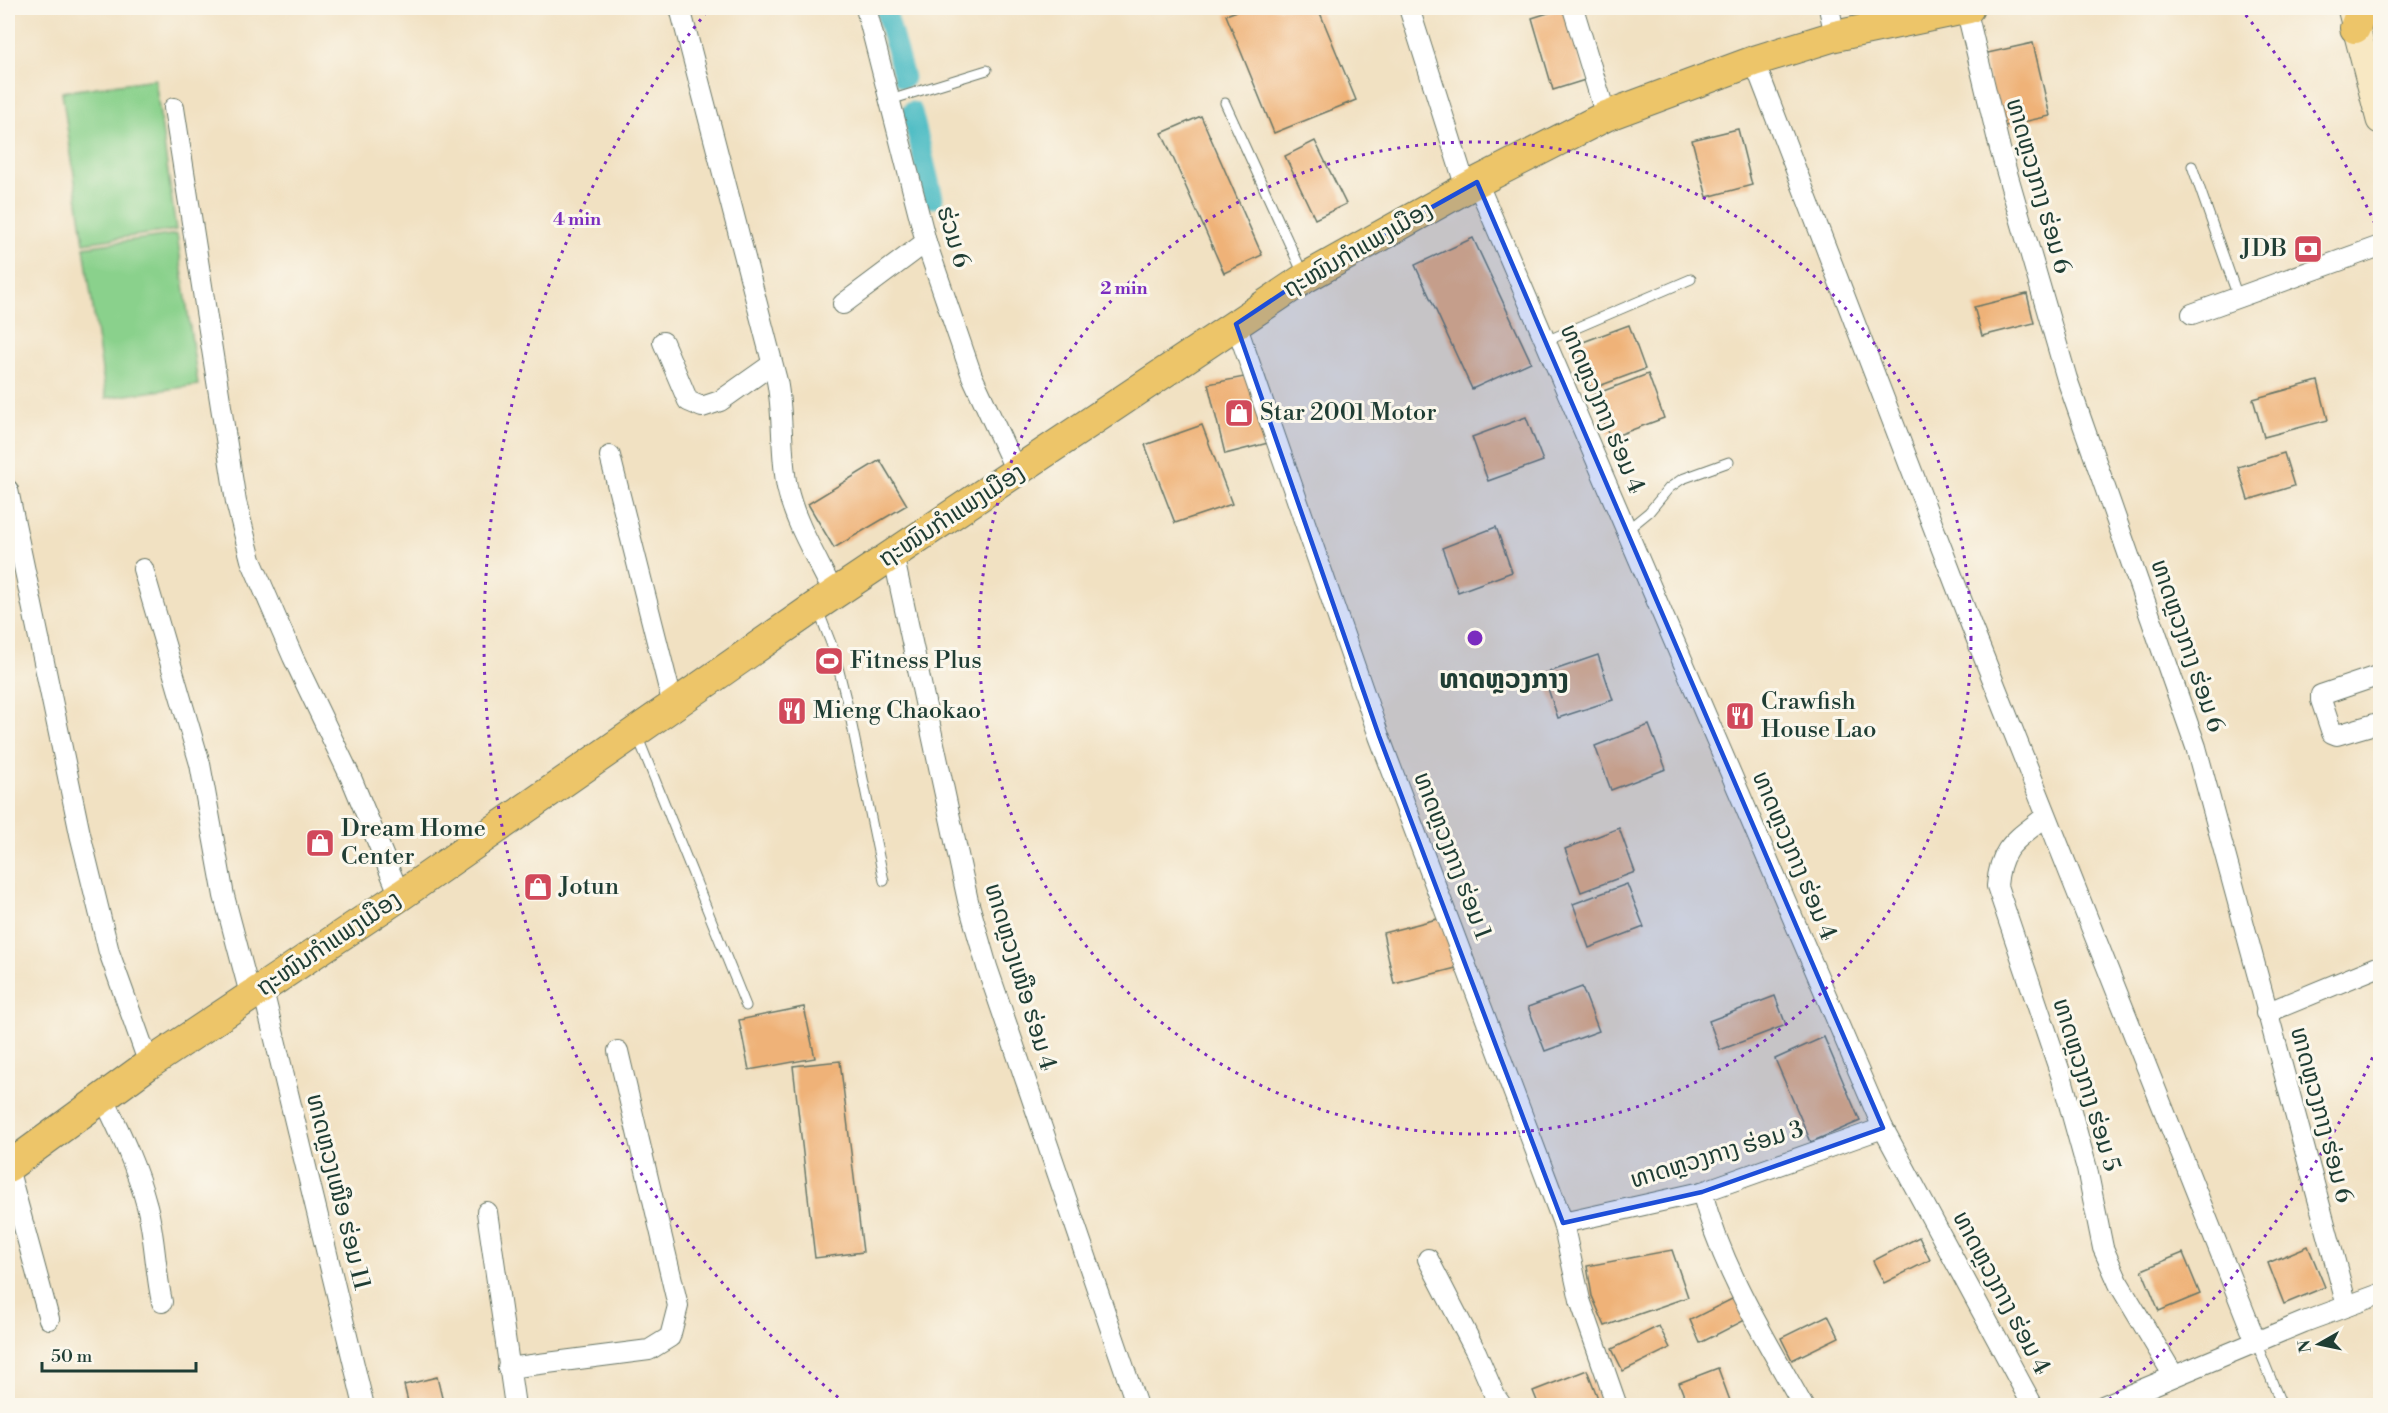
<svg xmlns="http://www.w3.org/2000/svg" width="2388" height="1413" font-family="'Libre Bodoni','Noto Sans Lao',serif">
	<rect width="100%" height="100%" fill="#fbf7ec"/>
	<filter id="ink" filterUnits="userSpaceOnUse"><feTurbulence type="fractalNoise" baseFrequency=".0167" numOctaves="2"/><feDisplacementMap in="SourceGraphic" scale="12" xChannelSelector="R" yChannelSelector="G"/><feConvolveMatrix kernelMatrix="1 2 1 2 8 2 1 2 1" color-interpolation-filters="sRGB"/></filter>
	<filter id="wash" filterUnits="userSpaceOnUse"><feTurbulence type="fractalNoise" baseFrequency=".008" numOctaves="4" result="noise"/><feDisplacementMap in="SourceGraphic" scale="24" xChannelSelector="R" yChannelSelector="G"/><feGaussianBlur stdDeviation="1.35" result="paint"/><feColorMatrix in="noise" values="0 0 0 0 0 0 0 0 0 0 0 0 0 0 0 0 0 1.4 0 .05"/><feComposite in="paint" operator="in"/></filter>
	<g filter="url(#wash)">
		<rect width="100%" height="100%" fill="#f1e1c2"/>
		<g fill="#8ad18c" stroke="#548760" stroke-width="1.5">
			<path d="M155 79 176 230 84 243 62 92Z"/>
			<path d="M177 234 198 385 106 398 84 247Z"/>
		</g>
		<g fill="none" stroke-linecap="round" stroke-linejoin="round">
			<g stroke="#4fbdc5" stroke-width="21">
				<path d="M885 8 904 78"/>
				<path d="M912 112 933 198"/>
			</g>
		</g>
		<g id="blocks">
			<g fill="#efb278">
				<path d="M1245 8H1318L1356 100 1274 133 1226 15Z"/>
				<path d="M1564 8 1585 80 1553 90 1532 18Z"/>
				<path d="M2033 43 2050 116 2000 127 1983 54Z"/>
				<path d="M1201 116 1262 255 1224 273 1162 133Z"/>
				<path d="M1738 129 1752 185 1707 197 1692 140Z"/>
				<path d="M1315 141 1346 204 1315 219 1285 156Z"/>
				<path d="M1473 238 1531 362 1472 389 1415 265Z"/>
				<path d="M2027 294 2034 323 1982 336 1974 307Z"/>
				<path d="M1629 325 1645 369 1591 389 1575 345Z"/>
				<path d="M1648 374 1664 418 1610 438 1593 395Z"/>
				<path d="M1249 376 1272 442 1225 454 1208 384Z"/>
				<path d="M2318 381 2328 420 2264 437 2253 399Z"/>
				<path d="M1526 417 1543 461 1488 481 1472 437Z"/>
				<path d="M1202 425 1232 504 1175 523 1145 445Z"/>
				<path d="M2284 453 2294 486 2248 500 2238 467Z"/>
				<path d="M880 460 907 505 834 548 808 504Z"/>
				<path d="M1496 527 1512 572 1458 592 1442 548Z"/>
				<path d="M1598 655 1613 700 1558 718 1543 674Z"/>
				<path d="M1649 725 1666 769 1611 790 1595 746Z"/>
				<path d="M1619 828 1635 872 1581 892 1565 849Z"/>
				<path d="M1627 884 1644 927 1589 948 1573 904Z"/>
				<path d="M1441 918 1456 968 1394 984 1383 933Z"/>
				<path d="M1582 987 1599 1031 1545 1051 1528 1007Z"/>
				<path d="M1775 996 1786 1025 1720 1050 1709 1021Z"/>
				<path d="M804 1007 815 1058 749 1070 739 1020Z"/>
				<path d="M1824 1037 1860 1121 1811 1142 1775 1059Z"/>
				<path d="M840 1061 863 1252 815 1258 793 1066Z"/>
				<path d="M1919 1237 1930 1260 1884 1283 1873 1261Z"/>
				<path d="M2308 1246 2325 1287 2284 1304 2268 1263Z"/>
				<path d="M1672 1250 1688 1297 1605 1326 1592 1296 1587 1266Z"/>
				<path d="M2183 1253 2200 1294 2159 1311 2142 1270Z"/>
				<path d="M1736 1297 1747 1319 1700 1343 1690 1320Z"/>
				<path d="M1828 1315 1839 1337 1792 1360 1781 1338Z"/>
				<path d="M1659 1326 1670 1348 1623 1371 1612 1349Z"/>
				<path d="M1718 1368 1732 1406H1688L1679 1383Z"/>
				<path d="M1587 1370 1601 1406H1539L1533 1391Z"/>
				<path d="M437 1377 444 1406H409L404 1385Z"/>
			</g>
		</g>
	</g>
	<g filter="url(#ink)">
		<use href="#blocks" fill-opacity="0" stroke="#687666" stroke-width="1.5"/>
		<g fill="none" stroke-linecap="round" stroke-linejoin="round">
			<g stroke="#687666" stroke-width="11">
				<g id="service">
					<path d="M890 100 987 70"/>
					<path d="M1225 103 1304 276"/>
					<path d="M2192 166 2238 297"/>
					<path d="M1546 341 1691 279"/>
					<path d="M1627 530 1649 512 1669 488 1682 479 1729 462"/>
					<path d="M818 610 834 651 849 711 884 881"/>
					<path d="M637 735 746 1006"/>
					<path d="M2256 1342 2282 1406"/>
				</g>
			</g>
			<g stroke="#687666" stroke-width="22">
				<g id="minor">
					<path d="M680 8 777 381C784 416 780 452 787 487 795 524 818 560 834 594"/>
					<path d="M866 8 926 242 972 376 1017 473"/>
					<path d="M1409 8 1466 188"/>
					<path d="M1573 8 1606 116"/>
					<path d="M1829 8 1835 36"/>
					<path d="M1966 8 2000 149 2067 379 2196 747 2347 1306"/>
					<path d="M1754 61 1973 630 2256 1342"/>
					<path d="M174 108 236 502 251 560 293 657 352 780 400 896"/>
					<path d="M1477 182 1883 1128 2033 1406"/>
					<path d="M843 304 926 242"/>
					<path d="M2192 314 2380 246"/>
					<path d="M1236 324 1379 736 1563 1223 1580 1300 1617 1406"/>
					<path d="M663 342 688 401 702 407 720 401 771 365"/>
					<path d="M610 456 673 705"/>
					<path d="M8 490 80 834 109 952 149 1064"/>
					<path d="M893 554 968 901 987 967 1137 1406"/>
					<path d="M143 569 200 764 224 896 251 998"/>
					<path d="M2378 723 2337 735 2332 733 2321 700V695L2380 675"/>
					<path d="M2046 816C2017 840 2000 845 1997 886L2061 1075 2087 1169 2103 1248 2119 1284 2174 1376"/>
					<path d="M263 990 364 1406"/>
					<path d="M2266 1013 2380 966"/>
					<path d="M104 1099C121 1134 137 1168 147 1206 155 1237 155 1270 162 1302"/>
					<path d="M8 1168 49 1319"/>
					<path d="M1702 1192C1722 1269 1764 1336 1803 1406"/>
					<path d="M487 1212 515 1406"/>
					<path d="M1563 1223 1702 1192 1883 1128"/>
					<path d="M1428 1259 1476 1352 1495 1396 1502 1406"/>
					<path d="M508 1368 649 1350 670 1337 678 1306 618 1051"/>
					<path d="M2103 1406 2304 1322 2380 1294"/>
				</g>
			</g>
			<g stroke="#687666" stroke-width="29">
				<path id="secondary" d="M2351 8 2380 120"/>
			</g>
			<g stroke="#687666" stroke-width="32">
				<g id="primary">
					<path d="M2355 28 2362 8"/>
					<path d="M8 1167 149 1064 400 896 816 606 1305 278 1477 182 1606 116 1754 61 1835 36 1969 8"/>
				</g>
			</g>
			<use href="#service" stroke="#fff" stroke-width="9"/>
			<use href="#minor" stroke="#fff" stroke-width="20"/>
			<use href="#secondary" stroke="#f8e8c3" stroke-width="27"/>
			<use href="#primary" stroke="#edc569" stroke-width="30"/>
		</g>
	</g>
	<path fill="#1d4ed8" fill-opacity="0.2" stroke="#1d4ed8" stroke-width="4.5" stroke-linejoin="round" d="M1477 182 1883 1128 1702 1192 1563 1223 1379 736 1236 324 1305 278Z"/>
	<g fill="none" stroke="#7b2cbf" stroke-width="3" stroke-dasharray="3 6">
		<circle cx="1475" cy="638" r="496"/>
		<path d="M2380 1041A991 991 0 0 1 2105 1403M845 1403A991 991 0 0 1 710 8M2240 8A991 991 0 0 1 2380 235"/>
	</g>
	<defs>
		<g id="bank-square" transform="scale(1.5)"><rect x="-9" y="-9" width="18" height="18" rx="4" fill="#d1495b" stroke="#fbf7ec"/><path d="M-6-4H6V4H-6ZM0-2.3a2.3 2.3 0 1 0 0 4.6a2.3 2.3 0 1 0 0-4.6Z" fill="#fff"/></g>
		<g id="shop-square" transform="scale(1.5)"><rect x="-9" y="-9" width="18" height="18" rx="4" fill="#d1495b" stroke="#fbf7ec"/><path d="M-5-2.5h2.3a2.7 3.5 0 0 1 5.4 0H5L5.5 6h-11ZM-1.5-2.5h3a1.5 2.3 0 0 0-3 0Z" fill="#fff"/></g>
		<g id="stadium-square" transform="scale(1.5)"><rect x="-9" y="-9" width="18" height="18" rx="4" fill="#d1495b" stroke="#fbf7ec"/><path d="M0-5a6.5 5 0 1 0 0 10a6.5 5 0 1 0 0-10ZM-3.5-1.8h7v3.6h-7Z" fill="#fff"/></g>
		<g id="restaurant-square" transform="scale(1.5)"><rect x="-9" y="-9" width="18" height="18" rx="4" fill="#d1495b" stroke="#fbf7ec"/><path d="M-5-6h1v4h1v-4h1v4h1v-4h1v5L-1.5 .5V6h-2V.5L-5-1ZM5-6V6H3V1.5H1.5Q1.5-4 5-6Z" fill="#fff"/></g>
	</defs>
	<g fill-rule="evenodd">
		<use href="#bank-square" x="2308" y="249"/>
		<use href="#shop-square" x="1239" y="413"/>
		<use href="#stadium-square" x="829" y="661"/>
		<use href="#restaurant-square" x="792" y="711"/>
		<use href="#restaurant-square" x="1740" y="716"/>
		<use href="#shop-square" x="320" y="843"/>
		<use href="#shop-square" x="538" y="887"/>
	</g>
	<g text-anchor="middle" dominant-baseline="central" stroke-width="6" stroke-linejoin="round" paint-order="stroke">
		<g font-size="24" fill="#1f3d34" stroke="#fbf7ec">
			<text transform="translate(2038 186) rotate(74)">ທາດຫຼວງກາງ ຮ່ອມ 6</text>
			<text transform="translate(953 237) rotate(73)">ຮ່ວມ 6</text>
			<text transform="translate(1358 250) rotate(-30)">ຖະໜົນກຳແພງເມືອງ</text>
			<text transform="translate(1602 409) rotate(67)">ທາດຫຼວງກາງ ຮ່ອມ 4</text>
			<text transform="translate(952 516) rotate(-33)">ຖະໜົນກຳແພງເມືອງ</text>
			<text transform="translate(2187 646) rotate(71)">ທາດຫຼວງກາງ ຮ່ອມ 6</text>
			<text transform="translate(1452 856) rotate(69)">ທາດຫຼວງກາງ ຮ່ອມ 1</text>
			<text transform="translate(1794 856) rotate(67)">ທາດຫຼວງກາງ ຮ່ອມ 4</text>
			<text transform="translate(329 944) rotate(-34)">ຖະໜົນກຳແພງເມືອງ</text>
			<text transform="translate(1020 977) rotate(73)">ທາດຫຼວງເໜືອ ຮ່ອມ 4</text>
			<text transform="translate(2086 1085) rotate(73)">ທາດຫຼວງກາງ ຮ່ອມ 5</text>
			<text transform="translate(2321 1115) rotate(75)">ທາດຫຼວງກາງ ຮ່ອມ 6</text>
			<text transform="translate(1717 1155) rotate(-17)">ທາດຫຼວງກາງ ຮ່ອມ 3</text>
			<text transform="translate(338 1192) rotate(76)">ທາດຫຼວງເໜືອ ຮ່ອມ 11</text>
			<text transform="translate(2001 1293) rotate(62)">ທາດຫຼວງກາງ ຮ່ອມ 4</text>
		</g>
		<g font-size="24" fill="#1f3d34" stroke="#fbf7ec" text-anchor="start">
			<text x="2287" y="249" text-anchor="end">JDB</text>
			<text x="1260" y="413">Star 2001 Motor</text>
			<text x="850" y="661">Fitness Plus</text>
			<text x="1761" y="702">Crawfish<tspan x="1761" dy="28">House Lao</tspan></text>
			<text x="813" y="711">Mieng Chaokao</text>
			<text x="341" y="829">Dream Home<tspan x="341" dy="28">Center</tspan></text>
			<text x="559" y="887">Jotun</text>
		</g>
		<g font-size="27" font-weight="bold" fill="#1f3d34" stroke="#fbf7ec">
			<text x="1504" y="680">ທາດຫຼວງກາງ</text>
		</g>
	</g>
	<circle cx="1475" cy="638" r="9" fill="#7b2cbf" stroke="#fbf7ec" stroke-width="3"/>
	<g font-size="18" text-anchor="middle" font-weight="bold" fill="#7b2cbf" stroke="#fbf7ec" stroke-width="6" stroke-linejoin="round" paint-order="stroke">
		<text x="577" y="225">4 min</text>
		<text x="1124" y="294">2 min</text>
	</g>
	<rect width="2388" height="1413" fill="none" stroke="#fbf7ec" stroke-width="30"/>
	<g transform="translate(2319 1344) rotate(261)" stroke="#fbf7ec" stroke-width="4.5" paint-order="stroke">
	<path d="M0-4.5L10 22L0 15L-10 22Z" fill="#1f3d34"/>
	<text y="-9" font-size="16" font-weight="bold" text-anchor="middle" fill="#1f3d34">N</text>
	</g>
	<path d="M42 1362v9h154v-9" fill="none" stroke="#1f3d34" stroke-width="3"/>
	<text x="51" y="1362" font-size="18" fill="#1f3d34" stroke="#fbf7ec" stroke-width="4.5" paint-order="stroke">50 m</text>
</svg>
